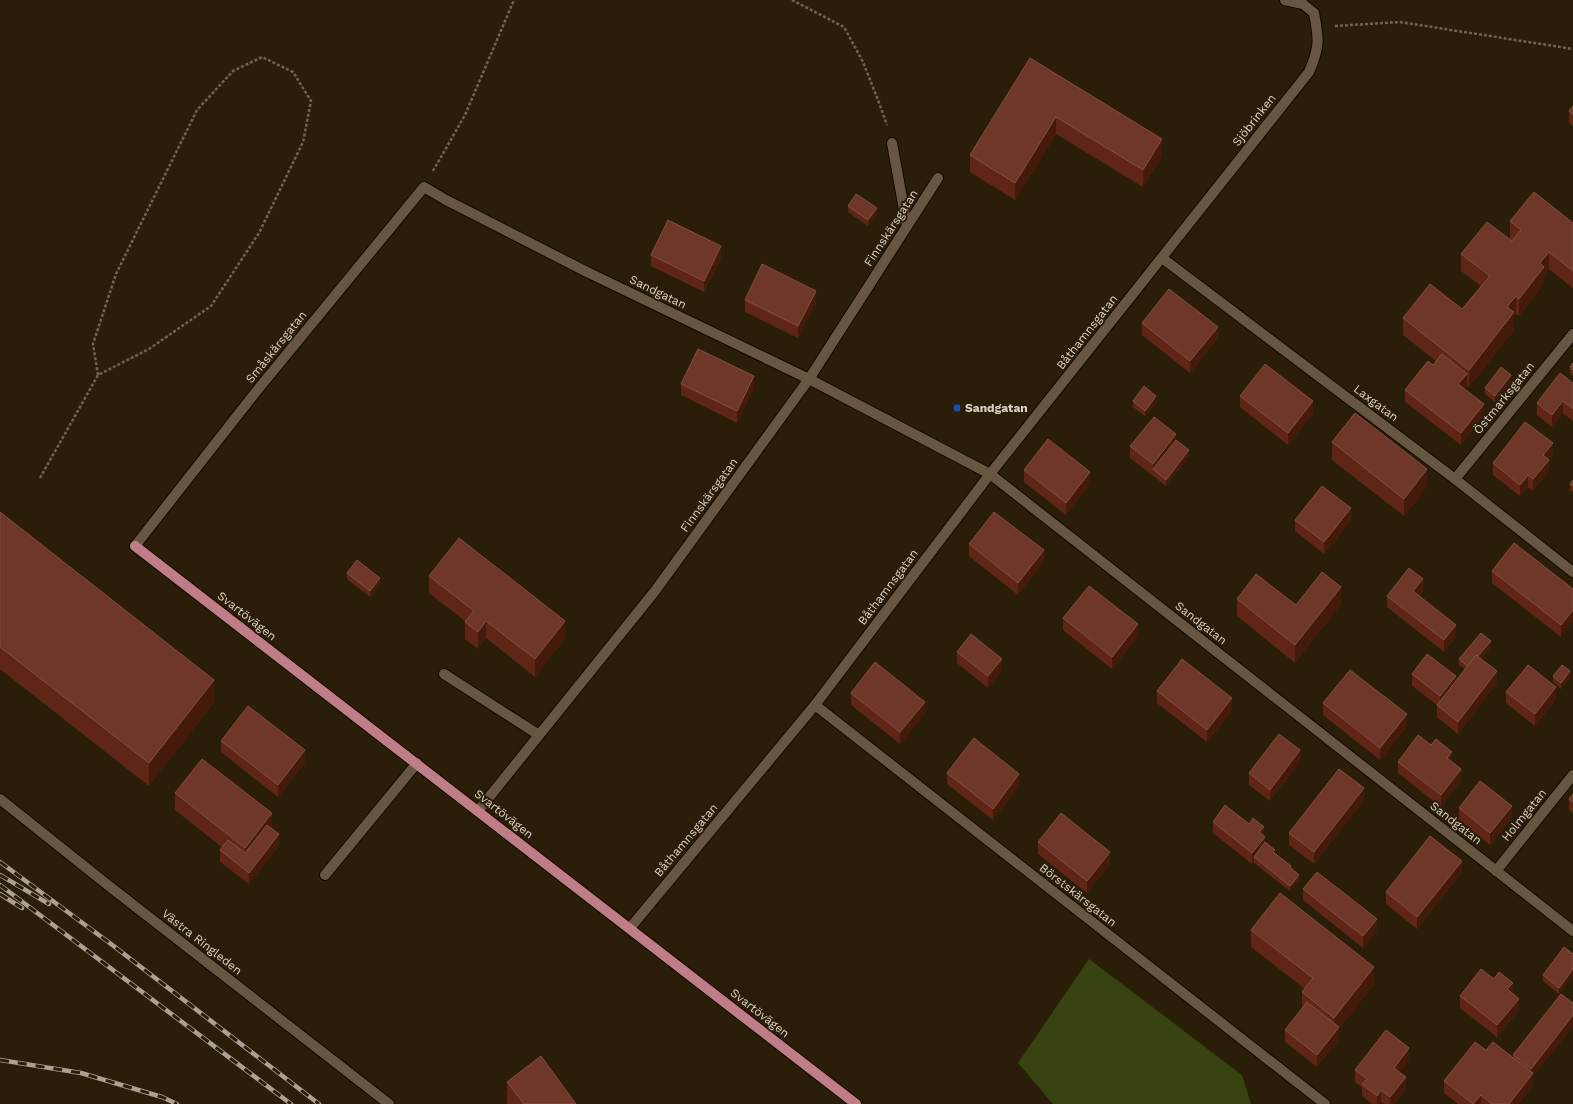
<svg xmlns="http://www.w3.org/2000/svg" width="1573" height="1104" font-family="'Work Sans',sans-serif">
	<rect width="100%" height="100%" fill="#2b1e09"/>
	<path fill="#374310" d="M1089 959 1242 1075 1251 1104H1053L1018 1063Z"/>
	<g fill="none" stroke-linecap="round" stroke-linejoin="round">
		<g stroke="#130700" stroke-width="12">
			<g id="minor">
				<path d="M892 143 907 226"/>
				<path d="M1162 258 1455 479 1573 572"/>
				<path d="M1455 479 1573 334"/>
				<path d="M135 546 255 393 424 187 446 200 585 271 809 379 990 474 1573 931"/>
				<path d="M444 674 539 735"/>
				<path d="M815 705 1325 1104"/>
				<path d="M0 799 109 886 389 1104"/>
				<path d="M478 811 655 591 809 379 938 178"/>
				<path d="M1496 871 1573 775"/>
				<path d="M325 875 417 763"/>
				<path d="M630 928 815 705 990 474 1309 72C1320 47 1319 39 1314 13L1303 4 1285 0"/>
			</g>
		</g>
		<g stroke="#130700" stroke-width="12">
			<path id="major" d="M135 546 856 1104"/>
		</g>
		<g stroke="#6f6352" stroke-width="2.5" stroke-dasharray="3 2" stroke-linecap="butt">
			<path d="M792 0 844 27 863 62 878 100 887 125"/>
			<path d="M1335 26 1400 22 1573 49"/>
			<path d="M433 171 465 115 514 0"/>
			<path d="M40 478 98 375 149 349 211 306 259 233 303 142 311 101 293 72 262 57 233 71 197 110 116 274 93 344 98 375"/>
		</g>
		<use href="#minor" stroke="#675741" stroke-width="10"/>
		<use href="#major" stroke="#bf7d87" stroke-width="10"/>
		<g stroke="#aba192" stroke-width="4.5">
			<g id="rail">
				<path d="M0 862 111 944 319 1104"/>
				<path d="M0 875 49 904"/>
				<path d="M0 885 291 1104"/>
				<path d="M0 894 22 908"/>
				<path d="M0 1060 81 1073 162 1097 177 1104"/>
			</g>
		</g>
		<use href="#rail" stroke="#2b1e09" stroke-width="3" stroke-dasharray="9" stroke-linecap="butt"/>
	</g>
	<g fill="#612517">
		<path d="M1030 58 1162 156 1143 187 1056 134 1015 200 970 172V155Z"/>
		<path d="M1573 106V126L1569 123V111Z"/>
		<path d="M848 206 877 214 868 226 848 212Z"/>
		<path d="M1510 221 1573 223V288L1549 269 1544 275V284L1519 316 1516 314 1514 315V330L1469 387 1467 386 1464 389 1484 416 1461 445 1405 402V390L1433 365 1436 361 1403 335V318L1462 309 1481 286 1461 271V254L1512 241H1513L1510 239Z"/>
		<path d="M651 255 721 258 704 292 651 266Z"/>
		<path d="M745 300 816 302 798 338 745 312Z"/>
		<path d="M1142 323 1218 338 1190 373 1142 335Z"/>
		<path d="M1573 363V376L1570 373V367Z"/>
		<path d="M1511 381 1495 402 1485 394V388Z"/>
		<path d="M1573 383V421L1563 413 1552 427 1537 415V403Z"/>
		<path d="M681 384 754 388 737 423 681 395Z"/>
		<path d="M1240 396 1313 413 1288 445 1240 407Z"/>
		<path d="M1133 401 1156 402 1145 416 1133 407Z"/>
		<path d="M1176 440 1189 456 1166 486 1130 458V446Z"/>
		<path d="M1332 442 1427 486 1404 516 1332 460Z"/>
		<path d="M1553 455 1549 460V471L1533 491 1528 487 1520 496 1493 475V463Z"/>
		<path d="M1024 470 1090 484 1066 515 1024 482Z"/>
		<path d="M1573 480V492L1570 490V484Z"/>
		<path d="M0 512 214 702 149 786 0 669Z"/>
		<path d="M1295 520H1351L1324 554 1295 531Z"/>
		<path d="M969 544 1044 562 1018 595 969 556Z"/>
		<path d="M1492 571 1573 589 1561 637 1492 583Z"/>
		<path d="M347 573 380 584 370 597 347 579Z"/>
		<path d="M429 576 565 638 535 677 486 638 478 649 465 639V621L429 593Z"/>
		<path d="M1423 591 1419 596 1456 637 1444 652 1387 607V596Z"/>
		<path d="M1237 599 1296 605 1341 604 1295 663 1237 616Z"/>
		<path d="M1063 618 1138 636 1112 669 1063 630Z"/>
		<path d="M1491 647 1481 659 1497 683 1458 734 1437 717V705L1412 686V674L1456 681 1465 669 1459 665V659Z"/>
		<path d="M957 652 1002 670 988 688 957 663Z"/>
		<path d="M1553 676 1570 677 1561 689 1553 682Z"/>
		<path d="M1157 691 1232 710 1207 742 1157 703Z"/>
		<path d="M1506 692 1556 699 1535 726 1506 703Z"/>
		<path d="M851 693 925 713 900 744 851 705Z"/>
		<path d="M1323 703 1407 726 1380 760 1323 715Z"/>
		<path d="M221 741 305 762 278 797 221 752Z"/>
		<path d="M1300 762 1270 801 1249 785V773Z"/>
		<path d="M1398 762H1452L1461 780 1441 807 1398 773Z"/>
		<path d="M947 773 1019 786 993 820 947 784Z"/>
		<path d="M175 793 272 828 279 846 249 884 220 862V850L223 848 175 810Z"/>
		<path d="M1573 794V813L1569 810V799Z"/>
		<path d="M1364 800 1314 864 1289 845V833Z"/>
		<path d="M1459 808 1512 817 1490 845 1459 820Z"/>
		<path d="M1213 822 1264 835 1265 842 1275 853 1291 868 1299 881 1290 891 1254 863 1252 864 1213 833Z"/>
		<path d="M1038 842 1110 864 1087 893 1038 854Z"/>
		<path d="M1462 872 1417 929 1386 904V892Z"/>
		<path d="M1303 889 1377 930 1363 948 1303 900Z"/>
		<path d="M1251 930 1374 984 1339 1029V1039L1317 1067 1285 1042V1030L1302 1008V992L1305 989 1251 947Z"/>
		<path d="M1573 954 1559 994 1543 981V975Z"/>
		<path d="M1513 994 1519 1010 1497 1037 1460 1008V996Z"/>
		<path d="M1561 994 1533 1077V1085L1519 1104H1458L1444 1093V1081L1486 1050 1513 1057V1055Z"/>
		<path d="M1409 1060 1399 1072 1406 1089 1394 1104H1384L1381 1102 1380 1104H1372L1362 1096V1087L1355 1082V1070Z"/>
		<path d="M507 1082 576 1104H507Z"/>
	</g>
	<g fill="#461a0a">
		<path d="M1056 117V134L1015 200V183Z"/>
		<path d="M1162 139V156L1143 187V170Z"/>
		<path d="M877 208V214L868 226V220Z"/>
		<path d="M721 246V258L704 292V281Z"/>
		<path d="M1549 252V269L1544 275V284L1519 316V299L1540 263Z"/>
		<path d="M816 291V302L798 338V326Z"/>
		<path d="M1516 296V314L1514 315V330L1469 387V370L1507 307Z"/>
		<path d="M1218 327V338L1190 373V361Z"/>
		<path d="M1467 374V386L1458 396V384Z"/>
		<path d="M1511 375V381L1495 402V396Z"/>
		<path d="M754 376V388L737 423V411Z"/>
		<path d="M1156 396V402L1145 416V411Z"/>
		<path d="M1313 401V413L1288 445V433Z"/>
		<path d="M1563 401V413L1552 427V415Z"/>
		<path d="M1484 404V416L1461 445V433Z"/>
		<path d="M1176 434V446L1153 469V464Z"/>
		<path d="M1553 443V455L1549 460V471L1533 491V479L1543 455Z"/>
		<path d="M1189 450V456L1166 486V480Z"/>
		<path d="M1427 469V486L1404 516V499Z"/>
		<path d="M1090 472V484L1066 515V503Z"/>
		<path d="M1528 475V487L1520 496V485Z"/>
		<path d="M1351 508V520L1324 554V542Z"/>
		<path d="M1044 550V562L1018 595V583Z"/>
		<path d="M380 578V584L370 597V591Z"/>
		<path d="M1423 579V591L1413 603V591Z"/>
		<path d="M1341 587V604L1295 663V645Z"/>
		<path d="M1573 610V622L1561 637V625Z"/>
		<path d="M486 621V638L478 649V632Z"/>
		<path d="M565 621V638L535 677V659Z"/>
		<path d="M1138 624V636L1112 669V657Z"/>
		<path d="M1456 625V637L1444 652V640Z"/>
		<path d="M1491 641V647L1469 673V667Z"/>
		<path d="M1002 659V670L988 688V676Z"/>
		<path d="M1497 671V683L1458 734V722Z"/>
		<path d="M1570 671V677L1561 689V683Z"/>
		<path d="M1456 676V688L1440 708V696Z"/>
		<path d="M214 680V702L149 786V763Z"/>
		<path d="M1556 687V699L1535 726V714Z"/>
		<path d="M1232 698V710L1207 742V730Z"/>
		<path d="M925 702V713L900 744V732Z"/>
		<path d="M1407 714V726L1380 760V748Z"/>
		<path d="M305 750V762L278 797V785Z"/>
		<path d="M1300 750V762L1270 801V790Z"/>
		<path d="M1452 752V763L1447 758Z"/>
		<path d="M1461 769V780L1441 807V795Z"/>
		<path d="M1019 774V786L993 820V809Z"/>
		<path d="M1364 788V800L1314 864V852Z"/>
		<path d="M1512 806V817L1490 845V833Z"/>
		<path d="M272 813V830L245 865V848Z"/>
		<path d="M1264 827V838L1259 832Z"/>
		<path d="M279 834V846L249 884V873Z"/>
		<path d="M1265 837V848L1254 857V863L1252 864V853Z"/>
		<path d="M1110 852V864L1087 893V881Z"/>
		<path d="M1462 861V872L1417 929V917Z"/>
		<path d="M1299 875V881L1290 891V886Z"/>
		<path d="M1377 919V930L1363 948V936Z"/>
		<path d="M1374 967V984L1339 1029V1039L1317 1067V1055L1334 1033V1018Z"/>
		<path d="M1573 969V975L1559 994V988Z"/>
		<path d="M1513 983V995L1507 989Z"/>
		<path d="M1519 999V1010L1497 1037V1025Z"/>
		<path d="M1573 1015V1027L1533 1077V1085L1519 1104H1509L1531 1077V1069Z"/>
		<path d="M1409 1048V1060L1394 1080V1068Z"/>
		<path d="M1406 1077V1089L1394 1104H1390V1097Z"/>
		<path d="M1381 1090V1102L1380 1104H1377V1096Z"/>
		<path d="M1481 1095V1104H1474Z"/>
	</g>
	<g fill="#6e372a" stroke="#7f5042">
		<path d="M1030 58 1162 139 1143 170 1056 117 1015 183 970 155Z"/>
		<path d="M1573 106V115L1569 111Z"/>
		<path d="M1534 192 1573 223V271L1549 252 1540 263 1544 267 1519 299 1516 296 1507 307 1514 312 1469 370 1403 318 1430 284 1462 309 1490 276 1461 254 1487 222 1512 241 1521 230 1510 221Z"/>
		<path d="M856 194 877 208 868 220 848 206Z"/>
		<path d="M668 220 721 246 704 281 651 255Z"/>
		<path d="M762 264 816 291 798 326 745 300Z"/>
		<path d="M1169 289 1218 327 1190 361 1142 323Z"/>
		<path d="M698 349 754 376 737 411 681 384Z"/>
		<path d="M1442 354 1467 374 1458 384 1484 404 1461 433 1405 390 1428 361 1433 365Z"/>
		<path d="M1573 363V370L1570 367Z"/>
		<path d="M1265 364 1313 401 1288 433 1240 396Z"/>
		<path d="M1501 367 1511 375 1495 396 1485 388Z"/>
		<path d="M1560 373 1573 383V409L1563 401 1552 415 1537 403Z"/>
		<path d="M1144 386 1156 396 1145 411 1133 401Z"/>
		<path d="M1355 413 1427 469 1404 499 1332 442Z"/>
		<path d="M1154 417 1176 434 1153 464 1130 446Z"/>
		<path d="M1525 422 1553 443 1543 455 1549 460 1533 479 1528 475 1520 485 1493 463Z"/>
		<path d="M1048 439 1090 472 1066 503 1024 470Z"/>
		<path d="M1176 440 1189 450 1166 480 1153 469Z"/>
		<path d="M1573 480V486L1570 484Z"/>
		<path d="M1322 486 1351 508 1324 542 1295 520Z"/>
		<path d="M0 512 214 680 149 763 0 647Z"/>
		<path d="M994 512 1044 550 1018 583 969 544Z"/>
		<path d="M459 538 565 621 535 659 486 621 478 632 465 622 474 611 429 576Z"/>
		<path d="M1514 543 1573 589V610L1561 625 1492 571Z"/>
		<path d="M357 560 380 578 370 591 347 573Z"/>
		<path d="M1409 568 1423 579 1413 591 1456 625 1444 640 1387 596Z"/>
		<path d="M1322 572 1341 587 1295 645 1237 599 1256 574 1296 605Z"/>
		<path d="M1089 586 1138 624 1112 657 1063 618Z"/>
		<path d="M1481 633 1491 641 1478 656 1476 655 1468 666 1459 659Z"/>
		<path d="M971 634 1002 659 988 676 957 652Z"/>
		<path d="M1427 654 1456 676 1440 696 1412 674Z"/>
		<path d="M1476 655 1497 671 1458 722 1437 705Z"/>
		<path d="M1182 659 1232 698 1207 730 1157 691Z"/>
		<path d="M875 662 925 702 900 732 851 693Z"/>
		<path d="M1528 665 1556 687 1535 714 1506 692Z"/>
		<path d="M1562 665 1570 671 1561 683 1553 676Z"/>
		<path d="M1350 670 1407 714 1380 748 1323 703Z"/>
		<path d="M248 706 305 750 278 785 221 741Z"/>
		<path d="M1279 734 1300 750 1270 790 1249 773Z"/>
		<path d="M1418 735 1431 745 1436 739 1452 752 1447 758 1461 769 1441 795 1398 762Z"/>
		<path d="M974 738 1019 774 993 809 947 773Z"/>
		<path d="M202 759 272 813 245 848 175 793Z"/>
		<path d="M1339 769 1364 788 1314 852 1289 833Z"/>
		<path d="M1480 781 1512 806 1490 833 1459 808Z"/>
		<path d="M1573 794V802L1569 799Z"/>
		<path d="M1225 805 1249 824 1253 818 1264 827 1259 832 1265 837 1252 853 1213 822Z"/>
		<path d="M1061 813 1110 852 1087 881 1038 842Z"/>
		<path d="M267 825 279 834 249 873 220 850 228 840 245 853Z"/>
		<path d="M1430 836 1462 861 1417 917 1386 892Z"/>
		<path d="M1265 842 1275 850 1273 852 1291 866 1290 867 1299 875 1290 886 1254 857Z"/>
		<path d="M1317 872 1377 919 1363 936 1303 889Z"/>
		<path d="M1280 893 1374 967 1334 1018 1302 992 1313 978 1251 930Z"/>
		<path d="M1564 947 1573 954V969L1559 988 1543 975Z"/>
		<path d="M1481 969 1494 979 1499 972 1513 983 1507 989 1519 999 1497 1025 1460 996Z"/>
		<path d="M1561 994 1573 1003V1015L1531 1069 1513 1055Z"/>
		<path d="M1307 1002 1339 1027 1317 1055 1285 1030Z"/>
		<path d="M1386 1030 1409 1048 1394 1068 1406 1077 1390 1097 1381 1090 1377 1096 1362 1084 1367 1079 1355 1070Z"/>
		<path d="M1475 1042 1486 1050 1493 1042 1533 1073 1509 1104H1492L1481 1095 1473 1104 1444 1081Z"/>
		<path d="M541 1056 576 1104H524L507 1082Z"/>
	</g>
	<rect fill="#1a4fb4" stroke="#2b1e09" stroke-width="1.5" x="953" y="404" width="8" height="8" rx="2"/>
	<g text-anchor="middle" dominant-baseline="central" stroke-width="4" stroke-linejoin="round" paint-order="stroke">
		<g font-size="12" fill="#dad1c5" stroke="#2b1e09">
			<text transform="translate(1254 120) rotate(-52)">Sjöbrinken</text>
			<text transform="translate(891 228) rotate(-57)">Finnskärsgatan</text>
			<text transform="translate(658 292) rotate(26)">Sandgatan</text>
			<text transform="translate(1087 332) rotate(-52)">Båthamnsgatan</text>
			<text transform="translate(276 347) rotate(-51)">Småskärsgatan</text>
			<text transform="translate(1504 398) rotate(-51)">Östmarksgatan</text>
			<text transform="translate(1376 403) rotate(37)">Laxgatan</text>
			<text transform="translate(709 495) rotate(-54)">Finnskärsgatan</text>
			<text transform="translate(888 587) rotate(-53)">Båthamnsgatan</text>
			<text transform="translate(247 616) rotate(38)">Svartövägen</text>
			<text transform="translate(1201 623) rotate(38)">Sandgatan</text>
			<text transform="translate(504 814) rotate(38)">Svartövägen</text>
			<text transform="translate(1524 815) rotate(-51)">Holmgatan</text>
			<text transform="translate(1456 823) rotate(38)">Sandgatan</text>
			<text transform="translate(686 840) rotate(-50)">Båthamnsgatan</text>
			<text transform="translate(1078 895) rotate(38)">Börstskärsgatan</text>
			<text transform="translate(202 942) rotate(38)">Västra Ringleden</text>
			<text transform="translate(760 1013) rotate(38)">Svartövägen</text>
		</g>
		<g font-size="12" font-weight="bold" fill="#dad1c5" stroke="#2b1e09" text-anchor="start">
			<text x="965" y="408">Sandgatan</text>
		</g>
	</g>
</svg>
